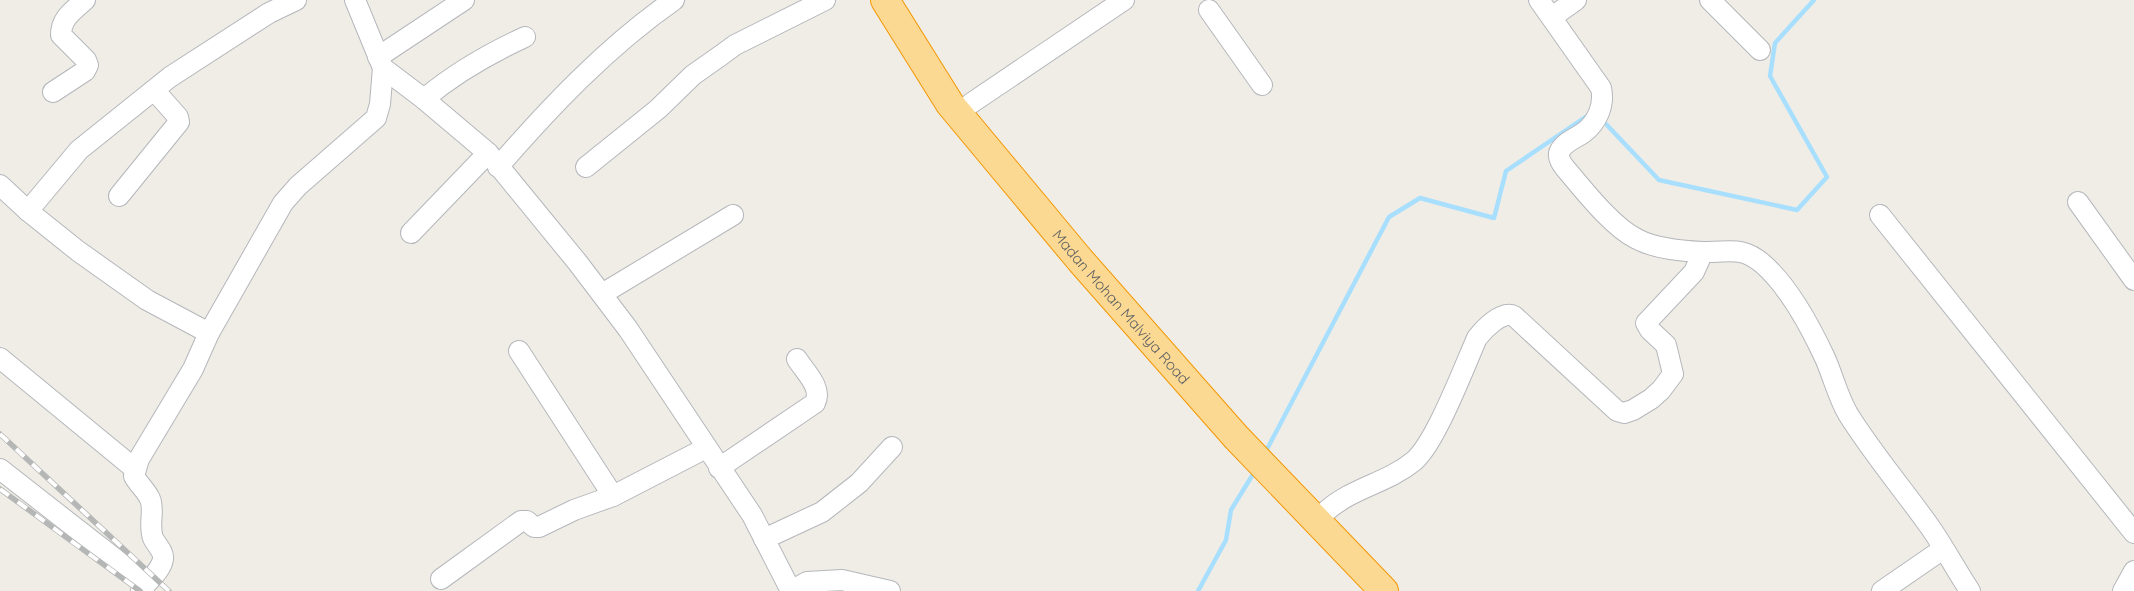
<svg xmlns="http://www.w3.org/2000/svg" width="2134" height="591" font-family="Quicksand,sans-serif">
	<rect width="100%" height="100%" fill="#f0ede6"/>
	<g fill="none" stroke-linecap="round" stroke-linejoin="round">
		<g stroke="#a8dffe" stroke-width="4.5">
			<path d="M1601 122 1606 124 1659 180 1797 210 1827 177 1770 76 1775 43 1814 0"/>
			<path d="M1265 453 1389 217 1420 198 1494 218 1506 171 1587 116 1589 117"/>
			<path d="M1198 591 1226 540 1231 510 1255 471"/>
		</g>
		<g stroke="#b4b7bb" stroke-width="22">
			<g id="minor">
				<path d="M355 0 383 68 424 99 488 153 578 263 628 329 752 515 791 591 807 582 842 580 890 591"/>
				<path d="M1539 0 1601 88C1605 105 1597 123 1583 133 1576 138 1562 143 1559 153 1558 159 1562 164 1565 168 1583 189 1612 227 1637 239 1656 249 1682 251 1703 252 1729 253 1741 245 1763 264 1788 286 1811 328 1825 358 1833 376 1838 397 1848 414 1873 454 1903 489 1930 527 1944 547 1956 570 1970 591"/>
				<path d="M1710 0 1760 50"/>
				<path d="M1209 10 1262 85"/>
				<path d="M1552 17 1576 0"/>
				<path d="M378 57 464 0"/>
				<path d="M53 92 85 71 88 65 86 60 61 35C61 18 73 11 85 0"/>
				<path d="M424 99C455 73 488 54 525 37"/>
				<path d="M970 104 1124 0"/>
				<path d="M498 167C551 106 608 46 674 0"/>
				<path d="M586 167 658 109 693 75 720 56 735 45 825 0"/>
				<path d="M0 185 28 211 78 251 147 300 209 333"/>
				<path d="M119 196 179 122 178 117 154 90"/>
				<path d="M2078 202 2134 280"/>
				<path d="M28 211 79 150 170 77 269 13 296 0"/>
				<path d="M1880 215 2134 533"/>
				<path d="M411 233 488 153"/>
				<path d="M602 294 733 215"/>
				<path d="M519 351 613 496"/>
				<path d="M0 358 135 469"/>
				<path d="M719 468 815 403C823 388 805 372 797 359"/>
				<path d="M0 469 146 583"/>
				<path d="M1324 513C1352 487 1386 484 1414 461 1436 442 1464 367 1477 338 1484 329 1502 310 1514 316L1617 411 1624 413 1633 410 1651 399 1661 390 1673 374 1666 345 1650 330 1646 323 1694 272 1703 252"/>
				<path d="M764 539 822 512 859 483 892 447"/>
				<path d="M441 579 521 521H527L534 527H539L574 510 613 496 706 448"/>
				<path d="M141 591C147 580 161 572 163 559 164 551 156 545 153 538 148 525 155 510 150 499 146 490 138 484 134 476L139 459 193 369 209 333 283 203 298 186 376 118 380 104 383 68"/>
				<path d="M1882 591 1943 549"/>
				<path d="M2123 591 2134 571"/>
			</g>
		</g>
		<g stroke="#f39703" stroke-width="30">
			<g id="highway">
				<path id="s1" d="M885 0 950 104 1080 260 1236 437 1384 591"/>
			</g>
		</g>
		<use href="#minor" stroke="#fff" stroke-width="20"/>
		<use href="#highway" stroke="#fcd992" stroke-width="28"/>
		<g stroke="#b5b6b6" stroke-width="5.5">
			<g id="rail">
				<path d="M0 434 169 591"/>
				<path d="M0 489 140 591"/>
			</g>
		</g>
		<use href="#rail" stroke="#fff" stroke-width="4" stroke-dasharray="11" stroke-linecap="butt"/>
	</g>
	<g text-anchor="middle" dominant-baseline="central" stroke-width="4" stroke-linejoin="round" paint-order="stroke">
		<g font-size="15" fill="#5e6266" stroke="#fff">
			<text stroke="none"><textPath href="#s1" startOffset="388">Madan Mohan Malviya Road</textPath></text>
		</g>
	</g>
</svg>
